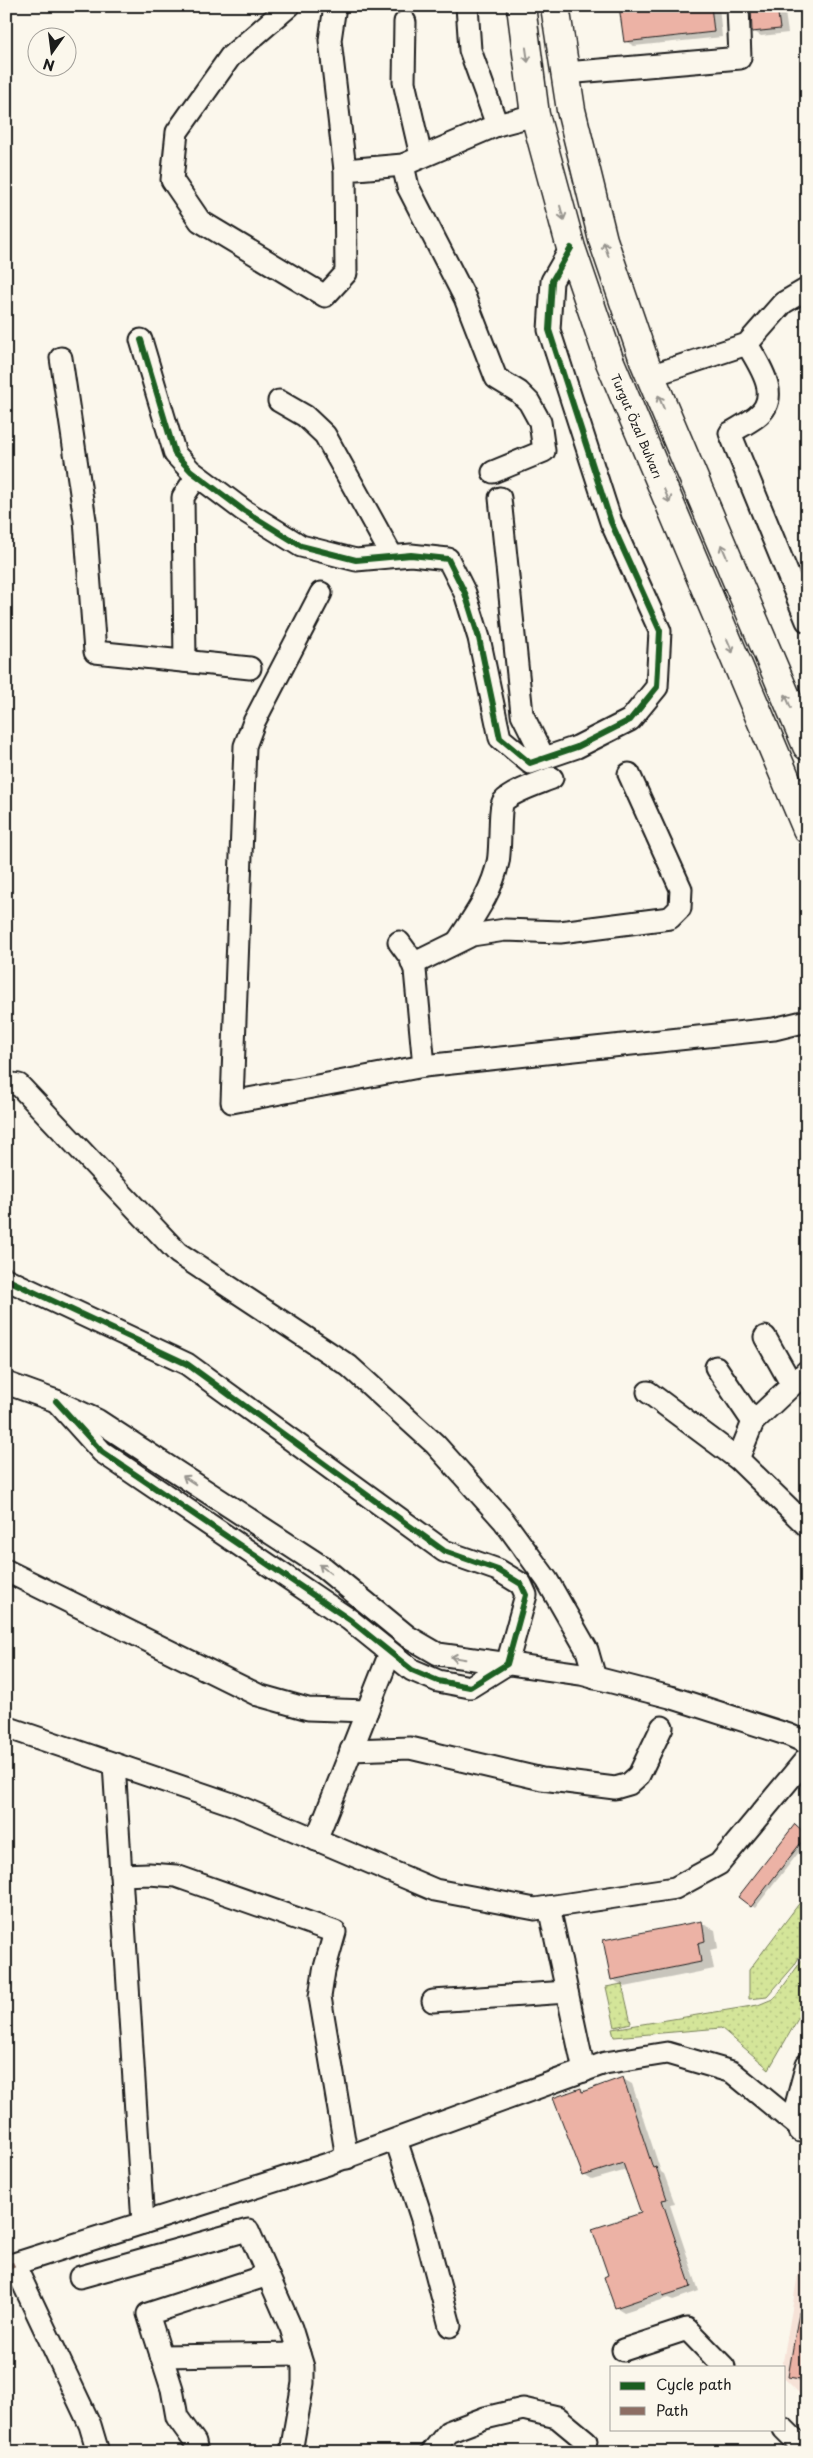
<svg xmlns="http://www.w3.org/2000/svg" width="813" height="2458" font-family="'Playpen Sans',sans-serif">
	<defs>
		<pattern id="grass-dots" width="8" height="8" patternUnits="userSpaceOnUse" patternTransform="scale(1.25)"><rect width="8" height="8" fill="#d4e599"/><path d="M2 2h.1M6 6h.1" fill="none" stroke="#b5c483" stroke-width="1.8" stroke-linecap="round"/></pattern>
	</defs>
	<rect width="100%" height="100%" fill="#fbf7ec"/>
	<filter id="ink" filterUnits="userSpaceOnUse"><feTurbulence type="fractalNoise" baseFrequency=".02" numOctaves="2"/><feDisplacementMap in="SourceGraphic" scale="10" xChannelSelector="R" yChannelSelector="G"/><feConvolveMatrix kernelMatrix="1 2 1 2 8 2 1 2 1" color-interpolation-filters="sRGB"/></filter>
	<g filter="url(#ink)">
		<path fill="#f6e2d7" d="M807 2222V2401L784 2378V2367H782Z"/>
		<g fill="url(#grass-dots)" stroke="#78805a">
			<path d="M807 1893V1944L794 1966 767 1997 749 1999V1970Z"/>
			<path d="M807 1953V2003L769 2069 721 2028 614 2037 612 2029 758 2005 775 1998Z"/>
			<path d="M622 1984 631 2023 615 2027 606 1987Z"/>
		</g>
		<g fill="#0003">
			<path d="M620 6H719L722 37 634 46 625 41Z"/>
			<path d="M752 6H784L788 33 761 36 753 31Z"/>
			<path d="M799 1828 807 1834V1842L755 1908 752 1906Z"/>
			<path d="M701 1923 715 1930 718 1948 710 1950 714 1969 625 1987 612 1979Z"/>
			<path d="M623 2079 632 2084 661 2172 664 2174 675 2204 670 2205 699 2291 673 2300 668 2298 624 2312 616 2307 610 2276 642 2214 627 2170 592 2180 584 2175 581 2090 585 2092Z"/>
			<path d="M804 2290 807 2291V2385L789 2376Z"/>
		</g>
		<g fill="#ecb2a5" stroke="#1c1c1c">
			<path d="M619 6H711L714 32 624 42Z"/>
			<path d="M751 6H777L780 29 752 32Z"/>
			<path d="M795 1824 807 1835 751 1907 738 1897Z"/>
			<path d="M702 1921 705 1941 698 1943 701 1962 611 1980 603 1940Z"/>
			<path d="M623 2077 653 2168 656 2167 667 2199 662 2200 691 2287 663 2296 662 2292 615 2308 604 2277 608 2275 592 2229 641 2213 623 2163 583 2176 553 2098 581 2088 582 2092Z"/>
			<path d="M799 2312H807V2380L788 2377Z"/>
		</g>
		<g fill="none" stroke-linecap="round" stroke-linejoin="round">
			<g stroke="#1c1c1c" stroke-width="25">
				<g id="minor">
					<path d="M289 6 230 57 177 132 172 180 200 221 325 296 346 273 345 170 403 165 497 125 535 115"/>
					<path d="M335 6 330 40 345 170"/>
					<path d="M467 6 470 50 497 125"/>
					<path d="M405 22 404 82 421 156"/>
					<path d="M566 73 740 58 738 6"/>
					<path d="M403 165 408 187 465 298 496 378 519 392 529 402 540 422 544 451 493 472"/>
					<path d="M141 340 175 454 191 471 243 510 301 546 356 560 411 555 448 559 465 593 479 638 500 738 530 763 577 747 630 720 657 687 660 631 611 522 549 330 552 281 571 248"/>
					<path d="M747 344C759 365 783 397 756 417 748 423 738 428 730 433L807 621"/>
					<path d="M61 358 85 520 95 652 250 668"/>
					<path d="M650 376 747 344 783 303 807 289"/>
					<path d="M279 401 305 416 325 435 392 556"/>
					<path d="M500 498 522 714 544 758"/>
					<path d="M321 593 254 722 245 746 232 1102 424 1066 774 1029 807 1021"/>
					<path d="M185 661 183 497 197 476"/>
					<path d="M458 941C474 916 492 892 498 862 501 850 499 807 503 802 511 792 540 783 552 778"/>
					<path d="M399 942 410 957 415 970 424 1066"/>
					<path d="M413 964 472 935 505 930 560 932 670 918 680 908 681 889 629 774"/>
					<path d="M6 1083 19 1085 178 1253 349 1366 435 1444 504 1521 547 1580 587 1650 595 1678"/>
					<path d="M6 1279 187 1364 444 1551 498 1570 521 1584 526 1595 507 1664 470 1687 438 1681 412 1670 350 1620 102 1452 56 1401"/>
					<path d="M765 1337 792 1385"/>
					<path d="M716 1367 753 1422"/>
					<path d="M6 1383 56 1401 97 1420 324 1568 407 1636 438 1654 581 1674 670 1697 789 1735 807 1743"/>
					<path d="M648 1392 738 1459 807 1526"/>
					<path d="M738 1459 753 1422 807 1371"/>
					<path d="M7 1571 258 1695 308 1709 367 1711"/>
					<path d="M6 1727 235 1805 435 1890 535 1909 675 1888 719 1864 807 1758"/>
					<path d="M351 1750 410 1748 542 1779 615 1788 629 1784 639 1775 662 1727"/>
					<path d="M114 1764 143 2223"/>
					<path d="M316 1840 390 1653"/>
					<path d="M121 1875 149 1874 176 1876 335 1932 324 1971 320 1997 347 2158"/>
					<path d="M549 1907 584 2071"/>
					<path d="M433 2001 567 1992"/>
					<path d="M800 2131 795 2109 807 2064"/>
					<path d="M396 2140 422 2219 450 2326"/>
					<path d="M80 2277 248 2230 291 2328 303 2367V2383L291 2452"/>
					<path d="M623 2350 687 2329 724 2367"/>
					<path d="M161 2356 299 2354"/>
					<path d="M784 2429 807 2452"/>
					<path d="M98 2452 90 2425 14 2264 328 2164 605 2063 667 2053 732 2072 799 2127"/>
					<path d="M197 2452 195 2442 177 2417 172 2389 148 2314 268 2275"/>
					<path d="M432 2452 448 2432 485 2418 523 2409 557 2417 586 2441"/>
				</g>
			</g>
			<g stroke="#1c1c1c" stroke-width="31">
				<g id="highway">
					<path d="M521 6 535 115 571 248 610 362 807 829"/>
					<path d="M555 6 571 110 603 240 645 363 807 746"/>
				</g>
			</g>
			<use href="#minor" stroke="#fbf7ec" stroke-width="21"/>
			<use href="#highway" stroke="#fbf7ec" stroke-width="28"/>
			<path stroke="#8d6e63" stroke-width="5" stroke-dasharray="10 5" stroke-linecap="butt" d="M6 2268 14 2264"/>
			<g stroke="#fbf7ec" stroke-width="9">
				<g id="cycleway">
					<path d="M141 340 175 454 191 471 243 510 301 546 356 560 411 555 448 559 465 593 479 638 500 738 530 763 577 747 630 720 657 687 660 631 611 522 549 330 552 281 571 248"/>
					<path d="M6 1279 187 1364 444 1551 498 1570 521 1584 526 1595 507 1664 470 1687 438 1681 412 1670 350 1620 102 1452 56 1401"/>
				</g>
			</g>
			<use href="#cycleway" stroke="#1b5e20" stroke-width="6"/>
		</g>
		<defs><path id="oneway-shaft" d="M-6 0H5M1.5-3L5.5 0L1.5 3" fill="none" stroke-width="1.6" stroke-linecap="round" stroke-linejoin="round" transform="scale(1.25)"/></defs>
		<g stroke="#97948e">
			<use href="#oneway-shaft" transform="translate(527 55) rotate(82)"/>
			<use href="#oneway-shaft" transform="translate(562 213) rotate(75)"/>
			<use href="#oneway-shaft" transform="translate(606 249) rotate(-109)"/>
			<use href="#oneway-shaft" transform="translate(661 402) rotate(-113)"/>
			<use href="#oneway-shaft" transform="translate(667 496) rotate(67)"/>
			<use href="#oneway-shaft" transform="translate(724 551) rotate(-113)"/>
			<use href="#oneway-shaft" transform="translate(730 646) rotate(67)"/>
			<use href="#oneway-shaft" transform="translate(788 701) rotate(-113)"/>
			<use href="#oneway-shaft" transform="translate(189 1480) rotate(-147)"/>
			<use href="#oneway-shaft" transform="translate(325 1569) rotate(-143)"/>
			<use href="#oneway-shaft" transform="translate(458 1658) rotate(-171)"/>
		</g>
	</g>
	<g text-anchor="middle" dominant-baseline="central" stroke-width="4.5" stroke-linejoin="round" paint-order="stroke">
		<g font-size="12" fill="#1c1c1c" stroke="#fbf7ec">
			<text transform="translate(637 426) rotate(67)">Turgut Özal Bulvarı</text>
		</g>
	</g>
	<rect width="813" height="2458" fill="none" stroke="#fbf7ec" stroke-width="25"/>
	<rect x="12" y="12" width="788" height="2433" fill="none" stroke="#1c1c1c" stroke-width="2" filter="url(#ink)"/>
	<rect x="610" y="2366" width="175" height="65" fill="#fbf7ec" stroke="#a29f99"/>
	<rect x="620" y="2382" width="25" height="8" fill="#1b5e20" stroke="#a29f99"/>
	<text x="656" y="2390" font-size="15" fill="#1c1c1c">Cycle path</text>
	<rect x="620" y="2407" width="25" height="8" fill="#8d6e63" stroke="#a29f99"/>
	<text x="656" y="2416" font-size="15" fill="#1c1c1c">Path</text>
	<g transform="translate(52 52) rotate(194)"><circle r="24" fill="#fbf7ec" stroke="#a29f99"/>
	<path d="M0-4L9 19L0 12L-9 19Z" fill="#1c1c1c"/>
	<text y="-8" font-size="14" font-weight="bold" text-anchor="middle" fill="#1c1c1c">N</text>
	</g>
</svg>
